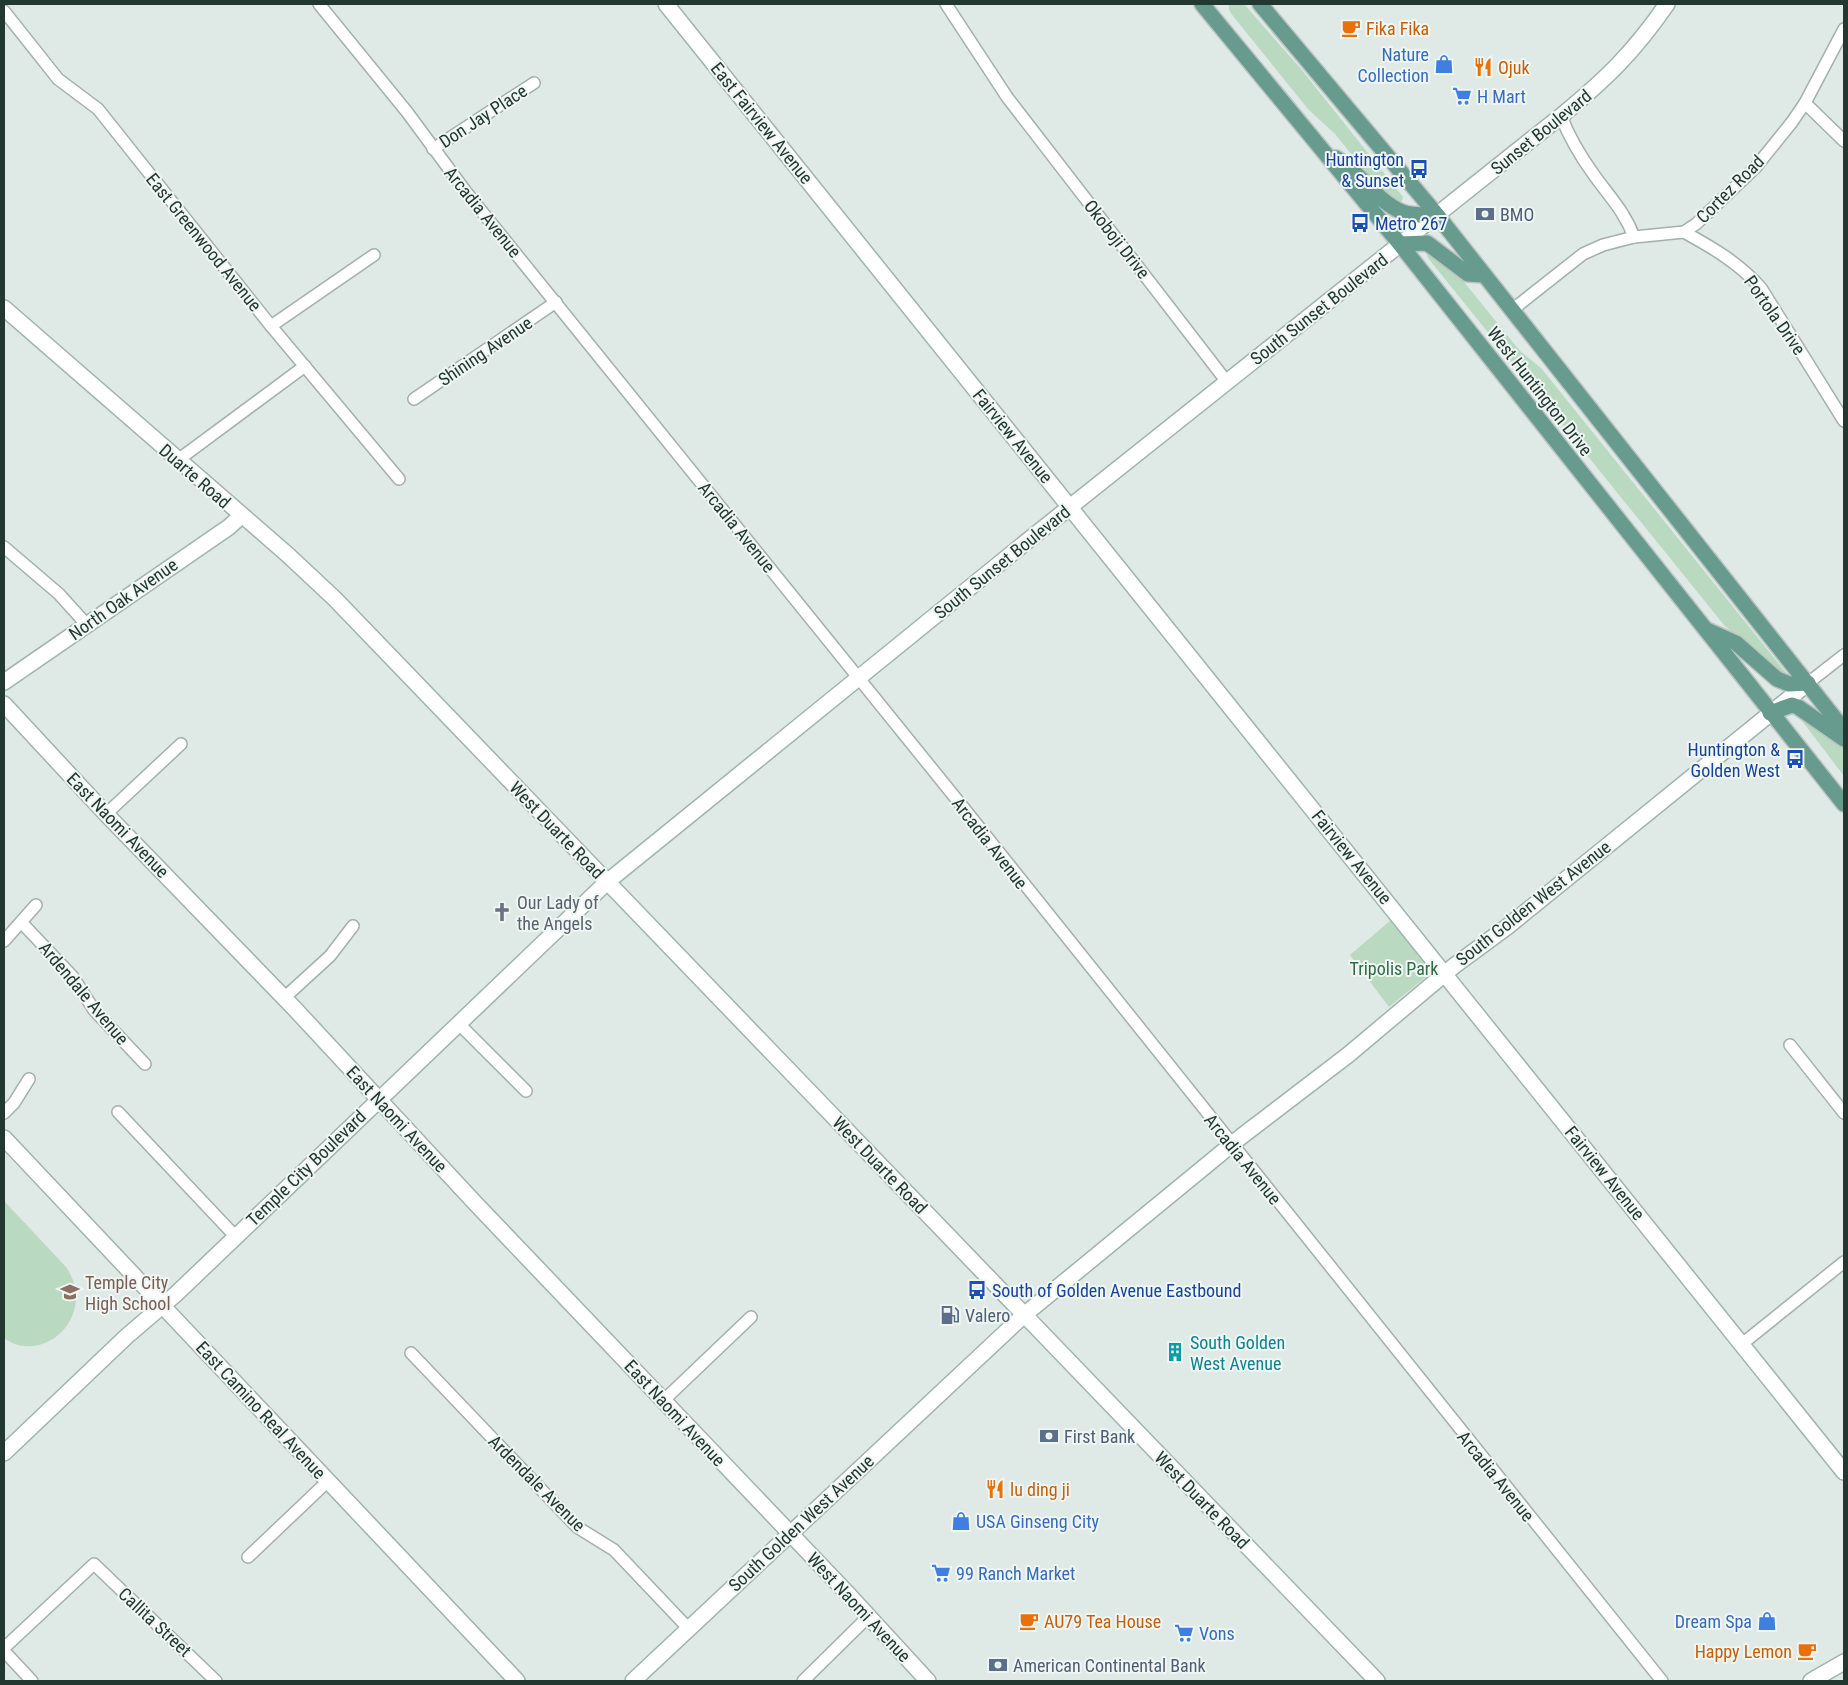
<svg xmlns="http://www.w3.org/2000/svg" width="1848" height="1685" font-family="'Roboto Condensed',sans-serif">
	<rect width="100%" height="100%" fill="#dfe9e5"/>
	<g fill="#bad9c1">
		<path d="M1229 4H1244L1301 69 1403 197 1401 203H1398L1382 192 1335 134 1308 109 1233 16 1229 10Z"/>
		<path d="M1426 251 1451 266 1520 351 1541 368 1787 674 1783 677 1724 625 1428 258Z"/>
		<path d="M1796 713 1829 733 1844 748V776Z"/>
		<path d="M1391 920 1429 969 1428 975 1389 1007 1350 955Z"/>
		<path d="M4 1201 66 1267C99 1315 43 1367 4 1338Z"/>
	</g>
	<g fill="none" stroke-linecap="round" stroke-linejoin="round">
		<g stroke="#a3b0ab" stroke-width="14">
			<g id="street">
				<path d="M319 4 407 112 466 192 962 806 1662 1681"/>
				<path d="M946 4 1007 97 1227 382"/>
				<path d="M4 11 58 79 98 109 271 326 399 479"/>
				<path d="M1805 103 1844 141"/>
				<path d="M1561 116C1569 137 1581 157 1594 175 1609 196 1625 212 1634 237"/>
				<path d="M433 149 534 83"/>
				<path d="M1684 232C1713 248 1739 263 1761 288L1844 421"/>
				<path d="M1512 310 1583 254 1603 245 1634 237 1684 232 1696 224 1755 168 1792 122 1805 103 1844 29"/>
				<path d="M271 326 374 255"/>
				<path d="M414 399 556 302"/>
				<path d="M178 460 305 366"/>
				<path d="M4 547 59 594 87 625"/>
				<path d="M1808 683 1844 655"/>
				<path d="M106 814 181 744"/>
				<path d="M22 923 73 977 94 1010 145 1064"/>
				<path d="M4 941 36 905"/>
				<path d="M284 998 330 956 353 926"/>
				<path d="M458 1023 526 1091"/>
				<path d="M1790 1045 1844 1113"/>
				<path d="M118 1112 235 1236"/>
				<path d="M4 1113 14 1103 29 1079"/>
				<path d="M1742 1344 1844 1262"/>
				<path d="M411 1353 577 1527 614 1550 689 1629"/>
				<path d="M664 1400 751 1317"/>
				<path d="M248 1557 328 1481"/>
				<path d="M4 1648 94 1564 216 1681"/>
				<path d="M4 1651 32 1681"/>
				<path d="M803 1681 869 1616"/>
			</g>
		</g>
		<g stroke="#a0b4ac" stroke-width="18">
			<g id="secondary">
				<path d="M666 4 1844 1472"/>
				<path d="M4 308 288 555 335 599 1377 1681"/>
				<path d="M4 682 229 527 241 516"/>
				<path d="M4 704 106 814 294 1008 476 1204 848 1594 928 1681"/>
				<path d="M4 1138 517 1681"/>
				<path d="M4 1453 127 1336 176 1294 607 882 1026 542 1561 116C1606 79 1634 52 1667 4"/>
				<path d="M633 1681 1024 1315 1242 1136 1348 1055 1454 966 1507 927 1808 683"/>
				<path d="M1811 1681 1844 1662"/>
			</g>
		</g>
		<g stroke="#bdc3c1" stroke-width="18">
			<g id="primary">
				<path d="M1202 4 1400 244 1844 804"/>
				<path d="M1260 4 1437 215 1844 730"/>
				<path d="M1336 158C1360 172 1376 201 1402 212 1411 216 1427 215 1437 215"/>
				<path d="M1400 244 1427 243 1468 274 1484 275"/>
				<path d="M1707 630 1736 643 1777 679 1789 684 1808 683"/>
				<path d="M1770 713 1792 705 1798 707 1844 739"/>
			</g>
		</g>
		<use href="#street" stroke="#fff" stroke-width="11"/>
		<use href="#secondary" stroke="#fff" stroke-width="15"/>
		<use href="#primary" stroke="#679b8d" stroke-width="15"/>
	</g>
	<defs>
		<g id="cafe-bare" transform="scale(1.5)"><path d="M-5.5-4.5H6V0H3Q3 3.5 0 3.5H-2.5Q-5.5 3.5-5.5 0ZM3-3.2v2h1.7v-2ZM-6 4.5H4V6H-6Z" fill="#e8710a" stroke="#eff6f3" stroke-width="2.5" paint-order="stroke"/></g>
		<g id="shop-bare" transform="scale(1.5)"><path d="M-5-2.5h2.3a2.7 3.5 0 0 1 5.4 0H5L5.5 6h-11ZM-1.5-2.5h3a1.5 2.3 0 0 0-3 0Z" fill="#3f7fe0" stroke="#eff6f3" stroke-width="2.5" paint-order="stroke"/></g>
		<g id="restaurant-bare" transform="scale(1.5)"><path d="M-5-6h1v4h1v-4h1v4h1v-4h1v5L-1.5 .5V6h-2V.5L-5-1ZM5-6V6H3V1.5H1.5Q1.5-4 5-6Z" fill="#e8710a" stroke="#eff6f3" stroke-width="2.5" paint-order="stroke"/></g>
		<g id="supermarket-bare" transform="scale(1.5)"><path d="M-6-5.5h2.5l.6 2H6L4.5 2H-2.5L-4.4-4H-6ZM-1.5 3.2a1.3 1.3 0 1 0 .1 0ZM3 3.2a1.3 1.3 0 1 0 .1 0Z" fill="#3f7fe0" stroke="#eff6f3" stroke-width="2.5" paint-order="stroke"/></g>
		<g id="bus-bare" transform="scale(1.5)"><path d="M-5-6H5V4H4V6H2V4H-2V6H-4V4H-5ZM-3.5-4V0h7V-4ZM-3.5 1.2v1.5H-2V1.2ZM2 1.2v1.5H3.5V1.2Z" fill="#1a4fb4" stroke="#eff6f3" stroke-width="2.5" paint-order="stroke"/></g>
		<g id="bank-bare" transform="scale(1.5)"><path d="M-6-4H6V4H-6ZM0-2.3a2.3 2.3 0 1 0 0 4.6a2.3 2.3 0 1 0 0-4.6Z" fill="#5c6f8a" stroke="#eff6f3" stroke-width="2.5" paint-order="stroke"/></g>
		<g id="church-bare" transform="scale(1.5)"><path d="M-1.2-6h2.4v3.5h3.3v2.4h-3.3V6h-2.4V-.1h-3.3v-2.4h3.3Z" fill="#6b7280" stroke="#eff6f3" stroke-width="2.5" paint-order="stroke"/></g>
		<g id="school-bare" transform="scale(1.5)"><path d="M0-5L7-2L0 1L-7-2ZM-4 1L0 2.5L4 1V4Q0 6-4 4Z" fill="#8d6e63" stroke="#eff6f3" stroke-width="2.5" paint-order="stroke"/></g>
		<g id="fuel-bare" transform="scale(1.5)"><path d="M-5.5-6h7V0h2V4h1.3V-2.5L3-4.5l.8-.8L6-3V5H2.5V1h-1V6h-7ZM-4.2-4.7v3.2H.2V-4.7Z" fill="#5c6f8a" stroke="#eff6f3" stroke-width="2.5" paint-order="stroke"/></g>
		<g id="building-bare" transform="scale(1.5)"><path d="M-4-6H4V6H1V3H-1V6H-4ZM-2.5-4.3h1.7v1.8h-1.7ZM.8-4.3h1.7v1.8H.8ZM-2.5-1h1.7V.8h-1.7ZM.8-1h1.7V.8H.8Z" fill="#0f9aa8" stroke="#eff6f3" stroke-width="2.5" paint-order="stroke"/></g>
	</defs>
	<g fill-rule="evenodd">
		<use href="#cafe-bare" x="1351" y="28"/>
		<use href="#shop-bare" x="1444" y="64"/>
		<use href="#restaurant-bare" x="1483" y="67"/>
		<use href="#supermarket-bare" x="1462" y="96"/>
		<use href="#bus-bare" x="1419" y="169"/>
		<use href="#bank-bare" x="1485" y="214"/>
		<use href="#bus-bare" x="1360" y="223"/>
		<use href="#bus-bare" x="1795" y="759"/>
		<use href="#church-bare" x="502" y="912"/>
		<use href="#bus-bare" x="977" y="1290"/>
		<use href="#school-bare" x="70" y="1292"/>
		<use href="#fuel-bare" x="950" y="1315"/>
		<use href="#building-bare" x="1175" y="1352"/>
		<use href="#bank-bare" x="1049" y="1436"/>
		<use href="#restaurant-bare" x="995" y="1489"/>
		<use href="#shop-bare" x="961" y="1521"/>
		<use href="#supermarket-bare" x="941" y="1573"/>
		<use href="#cafe-bare" x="1029" y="1621"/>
		<use href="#shop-bare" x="1767" y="1621"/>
		<use href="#supermarket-bare" x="1184" y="1633"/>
		<use href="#cafe-bare" x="1807" y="1651"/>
		<use href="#bank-bare" x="998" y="1665"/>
	</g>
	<g text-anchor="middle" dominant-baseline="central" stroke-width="4" stroke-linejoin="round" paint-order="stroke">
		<g font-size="18" fill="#c56008" stroke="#eff6f3" text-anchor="start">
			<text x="1366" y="28">Fika Fika</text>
			<text x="1498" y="67">Ojuk</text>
			<text x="1010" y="1489">lu ding ji</text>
			<text x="1044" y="1621">AU79 Tea House</text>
			<text x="1792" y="1651" text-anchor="end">Happy Lemon</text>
		</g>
		<g font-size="18" fill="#366cbe" stroke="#eff6f3" text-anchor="start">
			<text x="1429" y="54" text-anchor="end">Nature<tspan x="1429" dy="21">Collection</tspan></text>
			<text x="1477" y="96">H Mart</text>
			<text x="976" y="1521">USA Ginseng City</text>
			<text x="956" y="1573">99 Ranch Market</text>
			<text x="1752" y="1621" text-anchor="end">Dream Spa</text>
			<text x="1199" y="1633">Vons</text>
		</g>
		<g font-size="18" fill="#223831" stroke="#eff6f3">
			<text transform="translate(483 116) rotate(-33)">Don Jay Place</text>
			<text transform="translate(762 123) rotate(51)">East Fairview Avenue</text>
			<text transform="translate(1541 132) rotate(-39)">Sunset Boulevard</text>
			<text transform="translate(1730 189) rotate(-45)">Cortez Road</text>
			<text transform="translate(483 212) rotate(51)">Arcadia Avenue</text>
			<text transform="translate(1117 239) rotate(52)">Okoboji Drive</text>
			<text transform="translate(204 242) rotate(51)">East Greenwood Avenue</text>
			<text transform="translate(1319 309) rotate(-38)">South Sunset Boulevard</text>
			<text transform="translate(1775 315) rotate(55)">Portola Drive</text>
			<text transform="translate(485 351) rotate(-34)">Shining Avenue</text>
			<text transform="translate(1540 391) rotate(52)">West Huntington Drive</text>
			<text transform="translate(1013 436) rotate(51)">Fairview Avenue</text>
			<text transform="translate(195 476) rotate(41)">Duarte Road</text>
			<text transform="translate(737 527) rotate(51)">Arcadia Avenue</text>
			<text transform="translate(1002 562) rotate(-39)">South Sunset Boulevard</text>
			<text transform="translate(123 599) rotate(-35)">North Oak Avenue</text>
			<text transform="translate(118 825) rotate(46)">East Naomi Avenue</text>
			<text transform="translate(557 830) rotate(46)">West Duarte Road</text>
			<text transform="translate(990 843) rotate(52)">Arcadia Avenue</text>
			<text transform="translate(1352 857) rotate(51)">Fairview Avenue</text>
			<text transform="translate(1533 903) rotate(-38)">South Golden West Avenue</text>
			<text transform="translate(84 993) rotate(50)">Ardendale Avenue</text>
			<text transform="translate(397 1119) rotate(47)">East Naomi Avenue</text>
			<text transform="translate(1243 1159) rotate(51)">Arcadia Avenue</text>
			<text transform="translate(880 1165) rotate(46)">West Duarte Road</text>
			<text transform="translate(306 1168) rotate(-44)">Temple City Boulevard</text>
			<text transform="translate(1605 1173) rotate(51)">Fairview Avenue</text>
			<text transform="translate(261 1410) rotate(47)">East Camino Real Avenue</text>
			<text transform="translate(675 1413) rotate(47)">East Naomi Avenue</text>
			<text transform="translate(1496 1476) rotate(51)">Arcadia Avenue</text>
			<text transform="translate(537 1483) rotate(45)">Ardendale Avenue</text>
			<text transform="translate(1202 1500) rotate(46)">West Duarte Road</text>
			<text transform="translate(801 1523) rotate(-43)">South Golden West Avenue</text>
			<text transform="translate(859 1607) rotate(47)">West Naomi Avenue</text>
			<text transform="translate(155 1622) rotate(43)">Callita Street</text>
		</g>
		<g font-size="18" fill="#164399" stroke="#eff6f3" text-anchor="end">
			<text x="1404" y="159">Huntington<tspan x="1404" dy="21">&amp; Sunset</tspan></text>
			<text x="1375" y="223" text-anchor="start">Metro 267</text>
			<text x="1780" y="749">Huntington &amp;<tspan x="1780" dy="21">Golden West</tspan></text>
			<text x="992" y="1290" text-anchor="start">South of Golden Avenue Eastbound</text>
		</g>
		<g font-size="18" fill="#4e5e75" stroke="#eff6f3" text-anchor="start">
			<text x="1500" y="214">BMO</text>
			<text x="965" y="1315">Valero</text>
			<text x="1064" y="1436">First Bank</text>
			<text x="1013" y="1665">American Continental Bank</text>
		</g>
		<g font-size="18" fill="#5b616d" stroke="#eff6f3" text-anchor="start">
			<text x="517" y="902">Our Lady of<tspan x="517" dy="21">the Angels</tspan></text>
		</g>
		<g font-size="18" fill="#306b45" stroke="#eff6f3">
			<text x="1394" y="968">Tripolis Park</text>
		</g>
		<g font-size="18" fill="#785e54" stroke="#eff6f3" text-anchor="start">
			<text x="85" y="1282">Temple City<tspan x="85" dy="21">High School</tspan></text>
		</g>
		<g font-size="18" fill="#0d838f" stroke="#eff6f3" text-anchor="start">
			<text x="1190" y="1342">South Golden<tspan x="1190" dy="21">West Avenue</tspan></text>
		</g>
	</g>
	<rect width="1848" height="1685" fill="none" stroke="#223831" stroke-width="10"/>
</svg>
